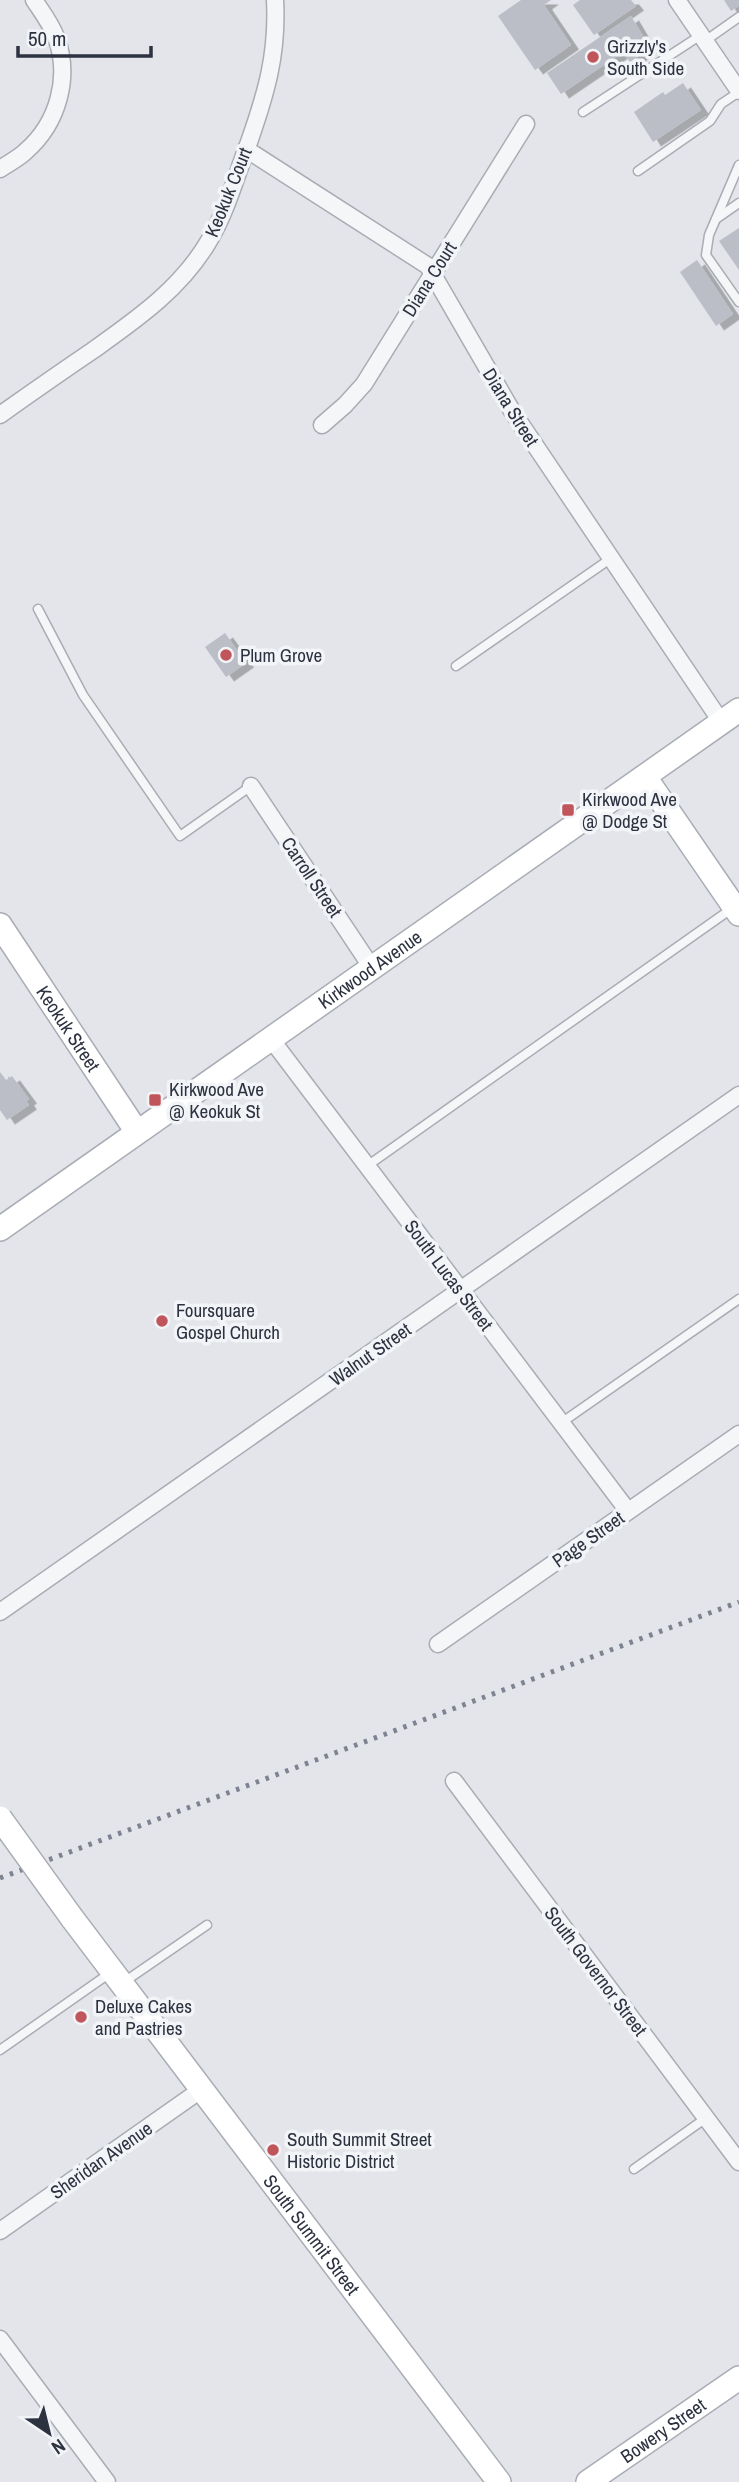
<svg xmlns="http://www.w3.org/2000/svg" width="739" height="2482" font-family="'Archivo Narrow',sans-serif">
	<defs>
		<filter id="shadow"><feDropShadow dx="8" dy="4.5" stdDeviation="0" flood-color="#0004"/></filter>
	</defs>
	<rect width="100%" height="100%" fill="#e3e5ea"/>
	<g fill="#bbbec6" filter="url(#shadow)">
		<path d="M521 0H551L544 5 571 45 535 70 498 16Z"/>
		<path d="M580 0H631L636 6 594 35 573 5Z"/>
		<path d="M724 0H739V6L731 11Z"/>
		<path d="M631 16 650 48 630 62 623 52 561 94 547 73Z"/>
		<path d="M683 83 701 110 653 142 634 112 663 92 665 95Z"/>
		<path d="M739 228V270L719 241Z"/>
		<path d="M697 260 733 314 716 326 680 272Z"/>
		<path d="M225 633 246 663 226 677 205 647Z"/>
		<path d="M0 1072 6 1080 12 1076 29 1099 26 1101 29 1105 7 1120 0 1110Z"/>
	</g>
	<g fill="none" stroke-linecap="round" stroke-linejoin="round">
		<g stroke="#a9acb4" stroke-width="11">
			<g id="lane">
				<path d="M705 41 739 17"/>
				<path d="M583 112 701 35"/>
				<path d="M739 165 709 235 706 255 739 302"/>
				<path d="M638 171 710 121 721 104 739 92"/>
				<path d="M716 219 739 203"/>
				<path d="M38 609 83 695 180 836 251 786"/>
				<path d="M456 666 610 559"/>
				<path d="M367 1166 734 907"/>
				<path d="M561 1423 739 1299"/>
				<path d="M124 1982 207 1925"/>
				<path d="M0 2050 110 1973"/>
				<path d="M634 2169 706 2118"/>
			</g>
		</g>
		<g stroke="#a9acb4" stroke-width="19">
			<g id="street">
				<path d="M677 0 739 91"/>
				<path d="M246 149 428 266 512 411 722 723"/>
				<path d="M0 169C9 163 19 158 26 151 58 123 71 77 56 37 51 24 42 12 34 0"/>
				<path d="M0 415C31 393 61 372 92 351 137 319 182 288 210 239 227 210 236 176 248 145 266 94 278 54 275 0"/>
				<path d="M322 425 345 405 364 384 526 124"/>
				<path d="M251 786 372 968"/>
				<path d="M271 1039 628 1511"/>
				<path d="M0 1612 739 1095"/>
				<path d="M438 1644 739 1434"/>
				<path d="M454 1781 739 2162"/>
				<path d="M0 2231 202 2089"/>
				<path d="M0 2339 107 2482"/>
			</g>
		</g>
		<g stroke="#a9acb4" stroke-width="26">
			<g id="secondary">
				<path d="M645 777 739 914"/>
				<path id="s1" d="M0 925 137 1132"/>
				<path id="s2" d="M0 1229 739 710"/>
				<path id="s3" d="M72 1918 499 2482"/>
				<path id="s4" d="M588 2482 739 2378"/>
			</g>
		</g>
		<use href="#lane" stroke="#f5f6f8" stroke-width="8"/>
		<use href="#street" stroke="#f5f6f8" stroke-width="16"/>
		<use href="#secondary" stroke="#fff" stroke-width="23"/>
		<path stroke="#7e8391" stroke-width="5" stroke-dasharray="3.5 7" stroke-linecap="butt" d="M0 1878 739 1602"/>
		<g stroke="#a9acb4" stroke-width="26" stroke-linecap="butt">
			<path id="secondary-bridge" d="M0 1818 72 1918"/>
		</g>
		<use href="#secondary-bridge" stroke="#fff" stroke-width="23"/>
	</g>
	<g fill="#c0565c" stroke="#f2f4f7" stroke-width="2.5">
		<circle cx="593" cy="57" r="7"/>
		<circle cx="226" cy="655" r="7"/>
		<rect x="561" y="803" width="14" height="14" rx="3.5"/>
		<rect x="148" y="1093" width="14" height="14" rx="3.5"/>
		<circle cx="162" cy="1321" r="7"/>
		<circle cx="81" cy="2017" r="7"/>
		<circle cx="273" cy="2150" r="7"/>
	</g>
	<g text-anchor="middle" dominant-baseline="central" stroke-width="7" stroke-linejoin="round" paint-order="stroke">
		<g font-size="19" fill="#2d3240" stroke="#f2f4f7" text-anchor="start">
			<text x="607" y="46">Grizzly's<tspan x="607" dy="22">South Side</tspan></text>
			<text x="240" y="655">Plum Grove</text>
			<text x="582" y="799">Kirkwood Ave<tspan x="582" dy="22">@ Dodge St</tspan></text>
			<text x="169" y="1089">Kirkwood Ave<tspan x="169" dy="22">@ Keokuk St</tspan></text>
			<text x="176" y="1310">Foursquare<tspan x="176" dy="22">Gospel Church</tspan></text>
			<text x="95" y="2006">Deluxe Cakes<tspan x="95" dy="22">and Pastries</tspan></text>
			<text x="287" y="2139">South Summit Street<tspan x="287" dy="22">Historic District</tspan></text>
		</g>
		<g font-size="19" fill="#2d3240" stroke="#f2f4f7">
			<text transform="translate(228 192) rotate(-68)">Keokuk Court</text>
			<text transform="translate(429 279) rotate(-58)">Diana Court</text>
			<text transform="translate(511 407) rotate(58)">Diana Street</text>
			<text transform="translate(312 877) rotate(56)">Carroll Street</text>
			<text stroke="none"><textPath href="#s2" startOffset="452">Kirkwood Avenue</textPath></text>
			<text stroke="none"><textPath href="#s1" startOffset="124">Keokuk Street</textPath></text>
			<text transform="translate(449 1275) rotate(53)">South Lucas Street</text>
			<text transform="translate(370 1354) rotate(-35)">Walnut Street</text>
			<text transform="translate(588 1539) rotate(-35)">Page Street</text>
			<text transform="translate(596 1971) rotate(53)">South Governor Street</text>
			<text transform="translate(101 2160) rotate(-35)">Sheridan Avenue</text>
			<text stroke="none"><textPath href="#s3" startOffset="397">South Summit Street</textPath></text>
			<text stroke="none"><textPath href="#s4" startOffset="91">Bowery Street</textPath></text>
		</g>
	</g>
	<g transform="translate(49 2433) rotate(145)" stroke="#f2f4f7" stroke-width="5" paint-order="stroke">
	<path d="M0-5L12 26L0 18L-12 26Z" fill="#2d3240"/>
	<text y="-10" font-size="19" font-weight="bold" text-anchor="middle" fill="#2d3240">N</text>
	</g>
	<path d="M18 46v10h133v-10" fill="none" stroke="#2d3240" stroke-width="3.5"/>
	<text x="28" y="46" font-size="21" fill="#2d3240" stroke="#f2f4f7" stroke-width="5" paint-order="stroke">50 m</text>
</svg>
